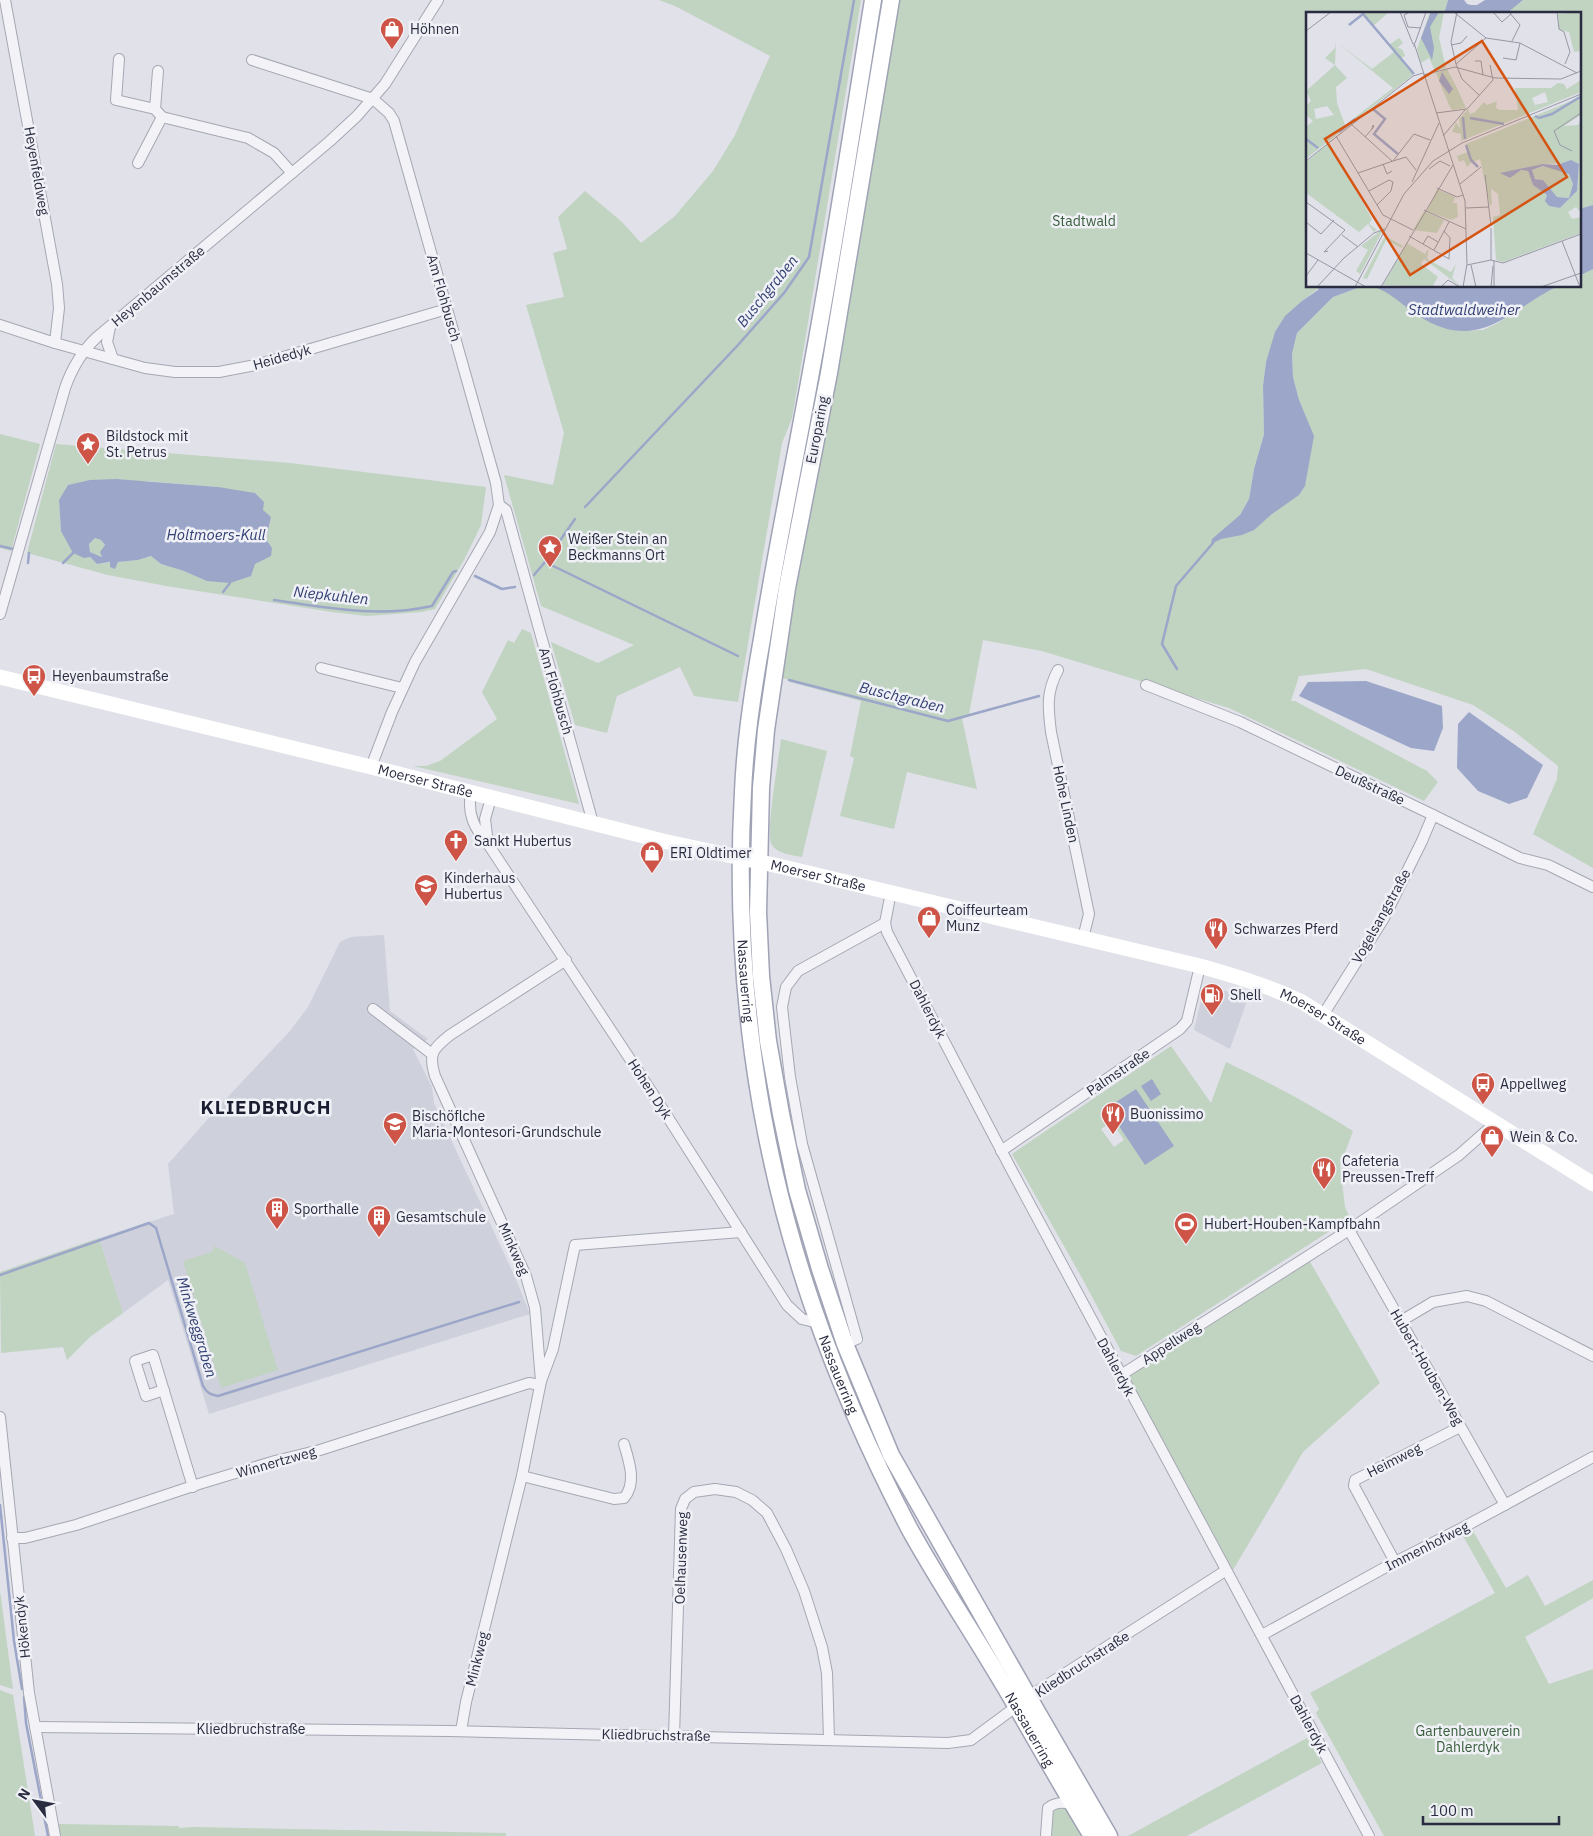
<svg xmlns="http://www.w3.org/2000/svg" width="1593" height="1836" font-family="'IBM Plex Sans',sans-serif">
	<rect width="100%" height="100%" fill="#e0e1e9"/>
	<g fill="#ced0db">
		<path d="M384 935 390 1011 428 1039 413 1049 432 1087 434 1103 515 1277 530 1314 209 1414 168 1280 123 1313 99 1238 174 1214 168 1164 222 1103 290 1031 308 1007 340 942 350 937Z"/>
		<path d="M1213 987 1248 998 1230 1049 1194 1030 1203 992 1207 988Z"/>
	</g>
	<g fill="#c1d3c1" fill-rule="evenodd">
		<path d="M659 0H861L798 383 792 418 782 443 738 702 694 696 680 667 617 696 607 733 575 725 551 642 598 663 634 645 541 606 504 475 553 485 564 433 526 305 564 297 553 253 567 249 558 217 585 191 622 222 641 243 675 216 713 171 735 135 770 56 675 6Z"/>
		<path d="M897 0H1448L1444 14H1307V286H1319L1318 289 1302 301 1266 362 1263 386 1264 433 1254 469 1249 499 1240 515 1253 530 1272 514 1299 400 1293 377 1292 354 1297 333 1333 297 1363 286 1379 288 1460 331 1483 330 1496 324 1541 295 1558 286H1579V276L1593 269V868L1533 834 1557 779 1558 766 1515 732 1473 705 1366 669 1299 676 1291 701H1295L1427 771 1438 782 1424 801 1229 708 1042 651 983 640 969 714 1036 696 1032 699 962 718 977 789 907 772 894 829 840 816 854 758 850 756 861 701 790 682V680L779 677Z"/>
		<path d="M1523 0H1593V205L1579 209V14H1506Z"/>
		<path d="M0 434 40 444 11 551 0 548Z"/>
		<path d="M56 444 290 463 486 487 481 525 464 560 435 609 422 612 367 616 332 612 166 586 108 575 27 553ZM146 481 218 487 271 517 266 539 272 548 255 564 184 571 161 564 151 556 138 560 97 564 61 531 59 500Z"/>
		<path d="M95 538 101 539 105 546 103 557 90 552 89 544Z"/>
		<path d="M522 629 531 633 579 804 413 766H426L440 761 497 719 482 692 508 640 514 643Z"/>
		<path d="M781 739 827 751 802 857C792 855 776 854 771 843 766 829 779 758 781 739Z"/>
		<path d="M1171 1046 1211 1103 1226 1062C1270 1083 1312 1105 1353 1131L1340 1166 1345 1207 1350 1218 1136 1356 1121 1351 1082 1278 1012 1154ZM1112 1122 1124 1140 1114 1147 1101 1129Z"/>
		<path d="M99 1238 123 1313 90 1337 67 1360 63 1347 1 1353 0 1272Z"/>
		<path d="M215 1246 245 1263 278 1370 221 1388 183 1261 212 1252Z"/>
		<path d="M1309 1260 1380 1383 1303 1452 1233 1570 1128 1377Z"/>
		<path d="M1473 1531 1506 1588 1528 1575 1545 1606 1593 1580V1598L1525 1637 1549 1684 1593 1669V1836H1384L1316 1713 1319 1709 1310 1693 1495 1593 1462 1534Z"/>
		<path d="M0 1592 1 1598 13 1689 0 1685Z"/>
		<path d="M0 1690 13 1695 35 1836H0Z"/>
		<path d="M1307 1738 1322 1763 1187 1836H1128Z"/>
		<path d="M1056 1807 1069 1810 1084 1836H1050V1818Z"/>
		<path d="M58 1824 179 1826V1828L192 1827 506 1833V1836H60Z"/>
	</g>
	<g fill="#9ba6c9" fill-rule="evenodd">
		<path d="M1448 0H1464L1467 4 1471 5H1477L1485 0H1523L1506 14H1444Z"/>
		<path d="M1593 205V269L1579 276V209Z"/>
		<path d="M1319 286H1363L1333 297 1297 333 1292 354 1293 377 1299 400 1314 436 1305 486 1299 495 1272 514 1254 530 1242 535 1221 539 1211 544 1212 539 1240 515 1249 499 1254 469 1264 434 1263 386 1266 362 1275 332 1285 316 1302 301 1318 290Z"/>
		<path d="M1370 286H1558C1508 311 1478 354 1419 316 1403 306 1389 290 1370 286Z"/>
		<path d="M116 479 218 487 255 493 264 502 263 510 271 517 266 539 272 548 271 556 255 564 251 576 230 583 207 581 184 571 161 564 151 556 138 560 118 562 115 569 110 567V562L97 564 90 557 84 558 73 553 61 531 59 500 68 485 90 480ZM95 538 101 540 105 545 100 552 102 557 90 552 89 544Z"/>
		<path d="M1366 681 1442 706 1443 728 1434 751 1411 748 1299 696 1308 682Z"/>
		<path d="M1469 712 1543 765 1527 798 1509 804 1478 791 1457 768 1458 724Z"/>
		<path d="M1152 1079 1161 1094 1151 1101 1141 1086Z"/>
		<path d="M1136 1089 1174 1146 1145 1165 1107 1108Z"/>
	</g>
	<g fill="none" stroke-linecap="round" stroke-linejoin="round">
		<g stroke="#9ba6c9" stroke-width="2.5">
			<path d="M585 507 738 345 784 293 809 257 854 0"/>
			<path d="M0 546 13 549"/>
			<path d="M545 562 738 656"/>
			<path d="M28 563 29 553"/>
			<path d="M63 563 73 553"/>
			<path d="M534 575 545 562 575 519"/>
			<path d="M475 576 502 589 515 587"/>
			<path d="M223 592 230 583"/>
			<path d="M274 600C329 608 377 618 432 606L453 572 456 571"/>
			<path d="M1177 669 1162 644 1176 586 1213 543"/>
			<path d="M789 680 948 721 1039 696"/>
			<path d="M0 1275 149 1223 156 1228 203 1386C207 1393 211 1395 218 1396L519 1302"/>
			<path d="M0 1505 14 1641 22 1689"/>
			<path d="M24 1697 26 1723 48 1836"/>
		</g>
		<g stroke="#a5a7b3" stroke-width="12">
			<g id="minor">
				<path d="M5 0 57 284 59 308 55 343"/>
				<path d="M119 59 116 100 155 109 162 117"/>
				<path d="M252 60 373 99 389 113 394 121 496 483 499 505 490 532 415 662 392 712 371 767"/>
				<path d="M155 109 158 71"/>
				<path d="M138 163 162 117 248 138 274 153 292 173"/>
				<path d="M0 325 55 343 145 368 175 372H219L256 365 447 309"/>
				<path d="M110 327 107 342 113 359"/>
				<path d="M499 505 506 510 593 823"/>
				<path d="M0 614 65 388C72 368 81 352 97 337L330 141 357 116 385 84 438 0"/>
				<path d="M321 668 402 688"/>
				<path d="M1058 670C1046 692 1048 708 1051 732L1089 914 1083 938"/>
				<path d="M1146 685 1240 722 1433 815 1520 858 1548 865 1593 887"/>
				<path d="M471 793C467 814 474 828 488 844L655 1097 787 1305 802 1319 818 1323"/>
				<path d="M488 843 485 819 491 798"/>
				<path d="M891 892 885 923 887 932 1011 1169 1369 1836"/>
				<path d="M566 960 450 1035C433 1049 428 1053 435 1076L526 1276 535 1308 541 1381 553 1349 575 1245 741 1232"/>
				<path d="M373 1009 432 1054"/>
				<path d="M1323 1015 1384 918 1422 841 1433 815"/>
				<path d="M1001 1151 1180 1029 1187 1021 1200 966"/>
				<path d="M1349 1230 1505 1505"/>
				<path d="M1401 1321 1433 1302 1467 1296 1486 1301 1593 1356"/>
				<path d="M845 1344 857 1339 802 1144 790 1077 782 1007 786 987 798 971 885 923"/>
				<path d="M1121 1375 1349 1230 1459 1155 1494 1124"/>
				<path d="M164 1390 146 1396 135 1361 153 1355 193 1487"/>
				<path d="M0 1417 29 1693 55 1836"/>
				<path d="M522 1476 614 1499 624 1498C637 1483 629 1461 624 1444"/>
				<path d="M12 1538H25L76 1525 199 1484 275 1461 320 1450 529 1383 540 1385"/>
				<path d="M1395 1562 1354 1486 1355 1480 1460 1427"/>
				<path d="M1262 1635 1395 1562 1462 1528 1593 1457"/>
				<path d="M35 1727 450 1731 948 1743 971 1740 1036 1692 1225 1571"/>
				<path d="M461 1731 466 1702 522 1476 541 1381"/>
				<path d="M674 1736 681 1509 685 1499 694 1492 715 1489 736 1492 752 1500 767 1513 786 1549 804 1591 822 1647 827 1673 829 1739"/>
				<path d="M1046 1836 1048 1808C1055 1802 1065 1802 1073 1805"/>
			</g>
		</g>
		<g stroke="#9fa3b5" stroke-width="19">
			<g id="primary">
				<path id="s2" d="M873 0C853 124 834 249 811 372 795 461 776 550 762 639 753 689 745 741 743 792 733 966 756 1142 813 1307 839 1383 872 1457 909 1528 937 1579 970 1628 999 1677 1031 1730 1060 1784 1092 1836"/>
				<path d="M891 0 829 373 787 588 766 730 761 788 758 912 761 976 768 1041 781 1114 797 1190 820 1269 845 1344 891 1455 1029 1698 1109 1836"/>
			</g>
		</g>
		<use href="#minor" stroke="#f3f3f7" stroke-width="10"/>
		<path stroke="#fff" stroke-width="15" id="s1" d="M0 677 371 767 663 841 783 867 1200 966C1235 976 1269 986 1302 1002L1593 1184"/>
		<use href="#primary" stroke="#fff" stroke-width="16"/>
	</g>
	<defs>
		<g id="shop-pin" transform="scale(1.25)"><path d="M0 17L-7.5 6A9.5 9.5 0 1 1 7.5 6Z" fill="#cd5446" stroke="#f0f1f6"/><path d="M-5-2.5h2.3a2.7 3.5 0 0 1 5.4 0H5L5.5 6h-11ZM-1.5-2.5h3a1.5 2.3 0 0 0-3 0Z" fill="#fff"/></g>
		<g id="sight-pin" transform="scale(1.25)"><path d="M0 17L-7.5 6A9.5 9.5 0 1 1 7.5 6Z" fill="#cd5446" stroke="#f0f1f6"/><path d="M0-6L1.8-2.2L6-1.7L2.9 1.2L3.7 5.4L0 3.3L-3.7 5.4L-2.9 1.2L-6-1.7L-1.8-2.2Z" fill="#fff"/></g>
		<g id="bus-pin" transform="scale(1.25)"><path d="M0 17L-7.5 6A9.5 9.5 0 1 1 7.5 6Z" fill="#cd5446" stroke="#f0f1f6"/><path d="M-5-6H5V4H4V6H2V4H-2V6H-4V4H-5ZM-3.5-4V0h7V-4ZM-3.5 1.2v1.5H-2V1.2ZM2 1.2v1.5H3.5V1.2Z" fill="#fff"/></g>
		<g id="church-pin" transform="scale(1.25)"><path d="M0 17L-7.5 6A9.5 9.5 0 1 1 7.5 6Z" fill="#cd5446" stroke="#f0f1f6"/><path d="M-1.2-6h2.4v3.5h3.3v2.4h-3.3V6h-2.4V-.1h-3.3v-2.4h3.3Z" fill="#fff"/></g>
		<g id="school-pin" transform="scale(1.25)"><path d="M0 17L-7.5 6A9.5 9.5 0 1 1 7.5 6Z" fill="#cd5446" stroke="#f0f1f6"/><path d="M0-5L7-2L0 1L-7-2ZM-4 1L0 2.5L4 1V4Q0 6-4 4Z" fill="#fff"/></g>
		<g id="restaurant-pin" transform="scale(1.25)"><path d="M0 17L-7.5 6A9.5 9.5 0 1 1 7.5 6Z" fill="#cd5446" stroke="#f0f1f6"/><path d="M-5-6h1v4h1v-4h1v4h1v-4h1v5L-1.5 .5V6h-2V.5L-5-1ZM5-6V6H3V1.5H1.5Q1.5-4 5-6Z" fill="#fff"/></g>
		<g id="fuel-pin" transform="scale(1.25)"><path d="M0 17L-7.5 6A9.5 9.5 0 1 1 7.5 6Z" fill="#cd5446" stroke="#f0f1f6"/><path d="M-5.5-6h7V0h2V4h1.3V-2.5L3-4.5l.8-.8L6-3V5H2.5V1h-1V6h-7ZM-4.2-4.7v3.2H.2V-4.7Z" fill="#fff"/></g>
		<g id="building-pin" transform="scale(1.25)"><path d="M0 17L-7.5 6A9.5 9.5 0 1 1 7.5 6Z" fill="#cd5446" stroke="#f0f1f6"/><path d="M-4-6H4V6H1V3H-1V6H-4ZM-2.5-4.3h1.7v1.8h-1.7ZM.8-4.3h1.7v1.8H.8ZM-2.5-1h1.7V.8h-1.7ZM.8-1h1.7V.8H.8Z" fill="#fff"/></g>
		<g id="stadium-pin" transform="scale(1.25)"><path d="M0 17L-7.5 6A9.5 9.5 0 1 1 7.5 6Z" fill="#cd5446" stroke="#f0f1f6"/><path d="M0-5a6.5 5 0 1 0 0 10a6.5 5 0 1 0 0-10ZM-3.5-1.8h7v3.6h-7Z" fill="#fff"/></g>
	</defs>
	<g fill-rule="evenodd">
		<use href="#shop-pin" x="392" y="29"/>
		<use href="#sight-pin" x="88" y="444"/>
		<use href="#sight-pin" x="550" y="547"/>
		<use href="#bus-pin" x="34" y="676"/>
		<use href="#church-pin" x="456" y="841"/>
		<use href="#shop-pin" x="652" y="853"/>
		<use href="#school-pin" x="426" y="886"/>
		<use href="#shop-pin" x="929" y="918"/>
		<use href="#restaurant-pin" x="1216" y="929"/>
		<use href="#fuel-pin" x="1212" y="995"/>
		<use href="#bus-pin" x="1483" y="1084"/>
		<use href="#restaurant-pin" x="1113" y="1114"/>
		<use href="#school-pin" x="395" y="1124"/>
		<use href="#shop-pin" x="1492" y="1137"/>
		<use href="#restaurant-pin" x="1324" y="1169"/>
		<use href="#building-pin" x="277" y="1209"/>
		<use href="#building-pin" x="379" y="1217"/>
		<use href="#stadium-pin" x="1186" y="1224"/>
	</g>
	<g text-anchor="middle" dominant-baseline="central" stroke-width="5" stroke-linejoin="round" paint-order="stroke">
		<g font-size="14" fill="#292b40" stroke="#f0f1f6" text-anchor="start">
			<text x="410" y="29">Höhnen</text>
			<text x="106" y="436">Bildstock mit<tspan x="106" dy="16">St. Petrus</tspan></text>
			<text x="568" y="539">Weißer Stein an<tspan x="568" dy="16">Beckmanns Ort</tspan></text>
			<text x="52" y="676">Heyenbaumstraße</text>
			<text x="474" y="841">Sankt Hubertus</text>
			<text x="670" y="853">ERI Oldtimer</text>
			<text x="444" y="878">Kinderhaus<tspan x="444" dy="16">Hubertus</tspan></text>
			<text x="946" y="910">Coiffeurteam<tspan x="946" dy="16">Munz</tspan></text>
			<text x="1234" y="929">Schwarzes Pferd</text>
			<text x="1230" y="995">Shell</text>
			<text x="1500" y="1084">Appellweg</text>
			<text x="1130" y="1114">Buonissimo</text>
			<text x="412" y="1116">Bischöflche<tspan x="412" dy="16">Maria-Montesori-Grundschule</tspan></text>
			<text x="1510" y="1137">Wein &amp; Co.</text>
			<text x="1342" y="1161">Cafeteria<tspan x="1342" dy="16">Preussen-Treff</tspan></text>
			<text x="294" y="1209">Sporthalle</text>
			<text x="396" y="1217">Gesamtschule</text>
			<text x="1204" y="1224">Hubert-Houben-Kampfbahn</text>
		</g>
		<g font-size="14" fill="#292b40" stroke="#f0f1f6">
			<text transform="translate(37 171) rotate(80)">Heyenfeldweg</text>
			<text transform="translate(158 286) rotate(-40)">Heyenbaumstraße</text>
			<text transform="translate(444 298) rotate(74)">Am Flohbusch</text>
			<text transform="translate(282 357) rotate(-16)">Heidedyk</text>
			<text transform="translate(817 430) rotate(-79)">Europaring</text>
			<text transform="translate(556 691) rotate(74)">Am Flohbusch</text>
			<text stroke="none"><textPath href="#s1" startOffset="438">Moerser Straße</textPath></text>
			<text transform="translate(1370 785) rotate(25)">Deußstraße</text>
			<text transform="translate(1066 804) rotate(78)">Hohe Linden</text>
			<text stroke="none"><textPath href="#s1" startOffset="842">Moerser Straße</textPath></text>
			<text transform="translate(1381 916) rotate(-61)">Vogelsangstraße</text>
			<text stroke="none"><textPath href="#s2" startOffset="992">Nassauerring</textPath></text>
			<text transform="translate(928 1009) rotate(63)">Dahlerdyk</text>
			<text stroke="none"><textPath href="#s1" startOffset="1368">Moerser Straße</textPath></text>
			<text transform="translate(1118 1072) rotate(-34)">Palmstraße</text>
			<text transform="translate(650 1089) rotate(57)">Hohen Dyk</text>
			<text transform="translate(514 1249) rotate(66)">Minkweg</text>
			<text transform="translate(1171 1343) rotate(-33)">Appellweg</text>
			<text transform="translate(1116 1367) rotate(62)">Dahlerdyk</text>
			<text transform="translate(1427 1367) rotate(60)">Hubert-Houben-Weg</text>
			<text stroke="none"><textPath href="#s2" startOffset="1398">Nassauerring</textPath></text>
			<text transform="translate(1394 1460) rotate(-27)">Heimweg</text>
			<text transform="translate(276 1462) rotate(-16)">Winnertzweg</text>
			<text transform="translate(1427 1546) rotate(-27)">Immenhofweg</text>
			<text transform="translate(681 1558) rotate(-88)">Oelhausenweg</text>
			<text transform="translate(22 1627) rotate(-96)">Hökendyk</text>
			<text transform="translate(477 1659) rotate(-76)">Minkweg</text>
			<text transform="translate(1082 1664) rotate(-33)">Kliedbruchstraße</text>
			<text transform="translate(1309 1724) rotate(62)">Dahlerdyk</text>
			<text x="251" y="1729">Kliedbruchstraße</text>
			<text stroke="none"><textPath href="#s2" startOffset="1802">Nassauerring</textPath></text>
			<text transform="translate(656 1735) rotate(1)">Kliedbruchstraße</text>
		</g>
		<g font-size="14" fill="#365c39" stroke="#f0f1f6">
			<text x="1084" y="221">Stadtwald</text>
			<text x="1468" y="1731">Gartenbauverein<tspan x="1468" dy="16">Dahlerdyk</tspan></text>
		</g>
		<g font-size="15" font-style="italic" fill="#334074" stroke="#f0f1f6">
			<text transform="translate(767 291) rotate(-51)">Buschgraben</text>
			<text x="1464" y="309">Stadtwaldweiher</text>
			<text x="216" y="534">Holtmoers-Kull</text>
			<text transform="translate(331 595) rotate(6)">Niepkuhlen</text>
			<text transform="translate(902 697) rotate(14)">Buschgraben</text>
			<text transform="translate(197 1327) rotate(73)">Minkweggraben</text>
		</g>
		<g font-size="19" font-weight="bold" letter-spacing="1" fill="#1b1d31" stroke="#f0f1f6">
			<text x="266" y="1107">KLIEDBRUCH</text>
		</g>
	</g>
	<g transform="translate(1306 12)">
		<rect width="275" height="275" fill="#e0e1e9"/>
		<path d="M55 0H83L67 14 83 33 93 26 97 31 91 36 96 37 99 44 95 46 108 62 1 146 0 115 7 109 0 103V94L5 89 0 79 29 53 41 66 30 75 31 91 39 113 87 76 32 31 66 57 88 40 57 3 39 16 30 29 29 53 19 46 29 36 30 29 11 14 30 29 39 16 56 2ZM21 94 28 103 10 107 8 97ZM124 0H138L133 26 140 56 129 59 123 46 115 51 111 37ZM275 0V39L268 40 263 20 253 18 252 2ZM141 57 152 78 160 96 146 98 143 93 130 61ZM275 68V80L155 129V122L146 120 150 110 154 117 153 107 162 97 164 102 169 100 178 90 181 93 191 89 190 96 194 98H212L209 76H245L252 71 258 72 261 77ZM239 80 242 90 229 93 226 86ZM275 85V106L273 104 258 114 272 113 275 108V201L270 195 262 200 266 207 275 205V221L197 250 190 248 187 205 194 203 192 182 185 177 186 192 184 194 174 147 167 150 172 155 166 150 161 155 158 148 153 150 151 144 162 140 160 132ZM260 151 273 152 271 179 254 196 243 194 240 189 241 183 227 173 222 159 215 158 203 166 197 162 237 152ZM23 131 66 207 63 212 71 218 68 220 62 212 53 220 0 181V150ZM242 153 263 162 267 172 263 186 250 185 237 168 228 166 226 158ZM131 177 149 185 147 191H151L152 205 145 208 121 199ZM118 199 138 208 131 221 107 218ZM78 216 54 262 50 259 62 238 55 234ZM79 224 97 234 96 236 80 228 61 267 57 266ZM101 231 119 242 123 236 121 247 145 260 150 252 146 266 155 275 118 247 115 252 132 265 126 275 77 273Z" fill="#c1d3c1" fill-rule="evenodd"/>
		<path d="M125 0H133L124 15 128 36 126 48 115 26ZM136 60 147 77 143 82 133 69ZM265 148 273 152 271 179 254 196 243 194 239 189 241 183 227 173 222 159 215 158 204 166 194 161 237 152 251 153ZM237 154 263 162 267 172 263 186 251 185 237 168 229 167 226 158Z" fill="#9ba6c9" fill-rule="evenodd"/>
		<path fill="none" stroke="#9ba6c9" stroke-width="2.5" d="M43 13 57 2 108 62M67 97 79 107 68 122 92 142M229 104 233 106 246 102 274 85M157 105 159 127M164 106 198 112M33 120 49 107M0 127 12 136M160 133 165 148 172 155"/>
		<path fill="none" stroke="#9798a5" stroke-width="1" d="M94 0 107 32M104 0 98 3 102 15 115 16M151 0 145 30 150 52 156 67 173 83M187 0 196 10 205 2M203 0 214 13 206 29M251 0 253 17 258 20 264 40 259 52M149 1 180 26M0 19 25 0M109 31 120 0M145 33 155 31 161 24M108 35V31L159 189 161 252 157 275M197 46 210 48 214 31M169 49H175L177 63M150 52 180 26 214 31 271 61M117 63 149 55 189 66 255 67 275 59M130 101 161 97 187 68 184 53M45 112 86 149M30 124 77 203 107 218M137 124 159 98M59 125 66 117 68 114 67 113 66 117M266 139 254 133 248 119 275 101M0 149 107 64 117 61M77 152 81 162 86 159M123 157 134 149 144 154M110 158 100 145 87 149 108 122 124 128M52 161 87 149M179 163 185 214M106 170 133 111M154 172 175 155M131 176 151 185 157 183M63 179 83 168 87 170 85 179 71 193M0 190 39 218 18 240 22 239M160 196 183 195M118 198 160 217M0 210 15 222 28 208M36 223 52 235M103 224 143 247 144 226 138 219M256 229 274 275M117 232 122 224 132 230M128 238 143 210M0 241 60 275M185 248 197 251 275 222M185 248V216M188 249V275M161 253 185 248M165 253 170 275M0 264 12 248M11 275 38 246 68 221 79 217M49 275 98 182 127 149 156 131 275 82M75 275 147 153M135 275 142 268 154 275M185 275 187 254M235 275 275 261"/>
		<path fill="#d55411" fill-opacity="0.15" stroke="#d55411" stroke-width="2.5" d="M176 29 261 165 104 263 19 127Z"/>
		<rect width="275" height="275" fill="none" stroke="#292b40" stroke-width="2.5"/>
	</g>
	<g transform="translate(35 1801) rotate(302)" stroke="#f0f1f6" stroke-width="4" paint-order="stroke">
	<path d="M0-4L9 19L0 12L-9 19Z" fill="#292b40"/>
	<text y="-8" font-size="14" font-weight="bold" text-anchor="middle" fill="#292b40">N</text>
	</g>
	<path d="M1423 1816v8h136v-8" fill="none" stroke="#292b40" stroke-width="2.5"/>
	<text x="1430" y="1816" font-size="15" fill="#292b40" stroke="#f0f1f6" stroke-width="4" paint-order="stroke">100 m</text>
</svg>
